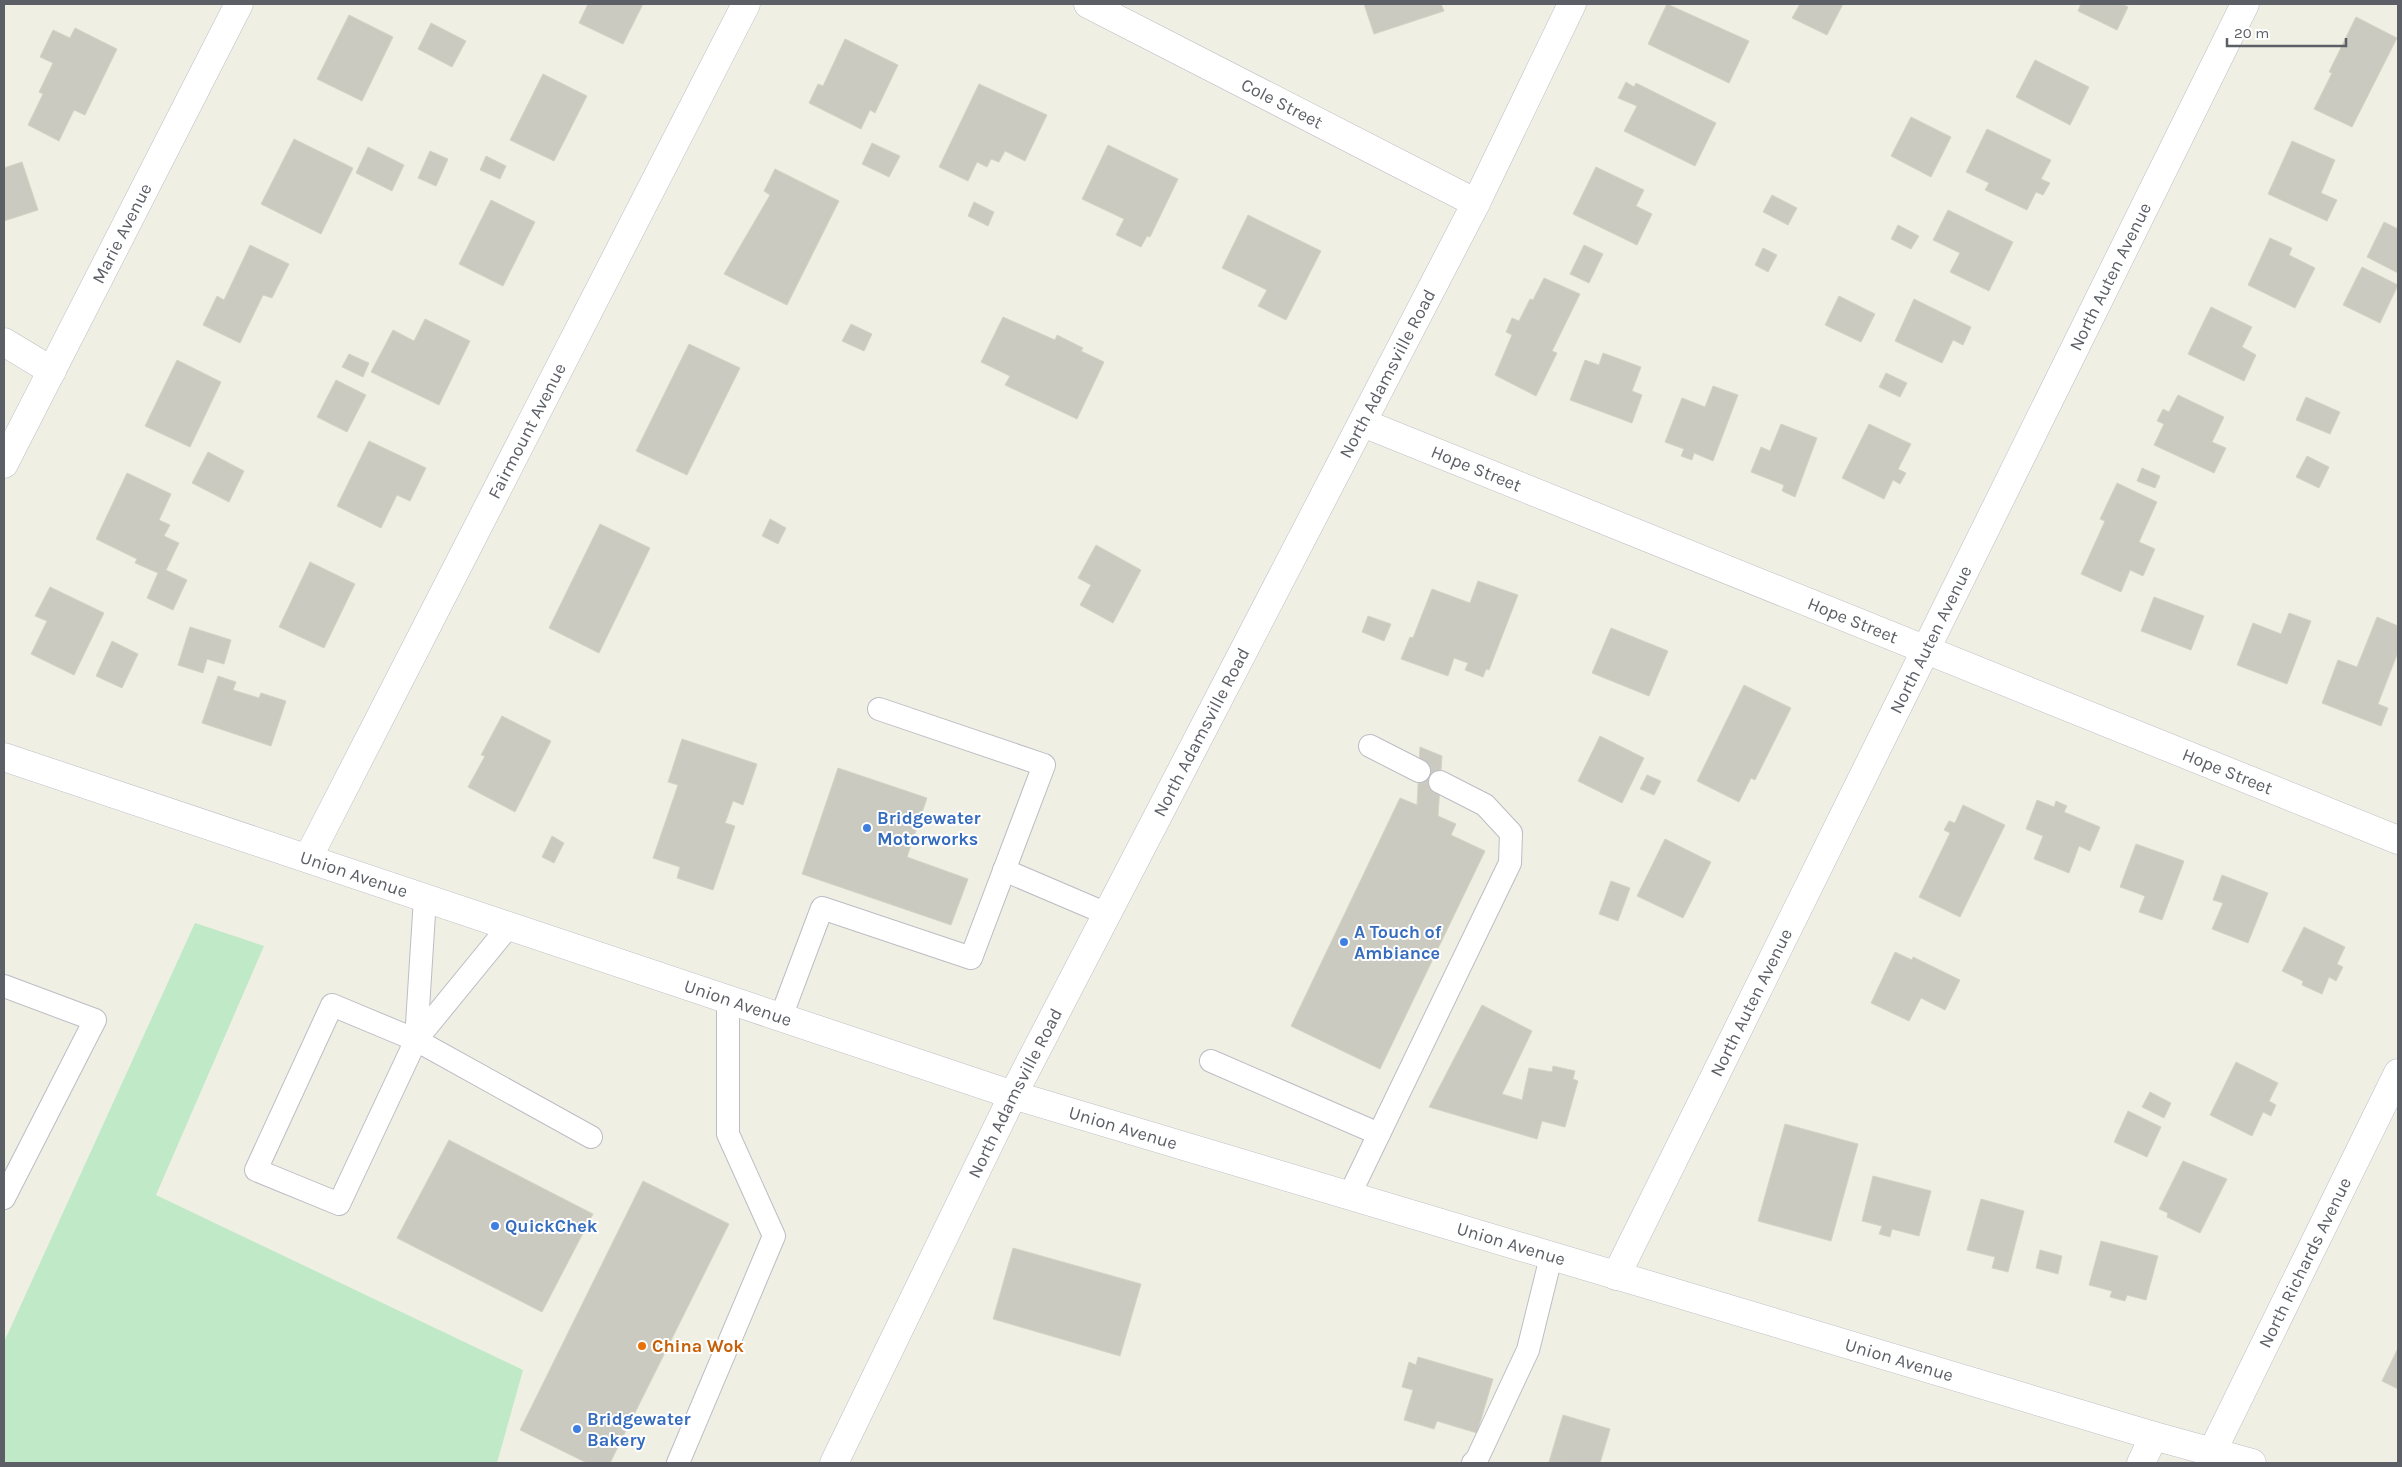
<svg xmlns="http://www.w3.org/2000/svg" width="2402" height="1467" font-family="Karla,sans-serif">
	<rect width="100%" height="100%" fill="#f0efe4"/>
	<path fill="#bfe9c7" d="M195 923 264 946 156 1195 523 1370 497 1463H4V1342Z"/>
	<g fill="#cbcac1" stroke="#d5d3c2">
		<path d="M588 4H643L623 44 579 23Z"/>
		<path d="M1364 4H1441L1444 11 1374 34Z"/>
		<path d="M1667 4 1749 41 1729 83 1648 44Z"/>
		<path d="M1800 4H1843L1827 35 1792 18Z"/>
		<path d="M2081 4H2122L2128 7 2117 30 2078 11Z"/>
		<path d="M349 15 393 37 362 101 317 79Z"/>
		<path d="M2356 17 2397 38 2352 127 2314 109 2332 73 2329 72Z"/>
		<path d="M431 23 466 41 452 67 418 49Z"/>
		<path d="M75 28 117 49 85 115 74 110 59 141 28 125 43 94 39 92 53 63 40 57 53 30 70 38Z"/>
		<path d="M845 39 898 65 875 113 870 110 861 129 809 103 818 84 823 86Z"/>
		<path d="M2035 60 2089 87 2070 125 2016 97Z"/>
		<path d="M543 74 587 96 554 161 510 140Z"/>
		<path d="M1626 82 1634 87 1636 83 1716 123 1695 166 1624 131 1637 106 1618 98Z"/>
		<path d="M979 84 1047 115 1025 161 1005 151 999 162 991 159 987 167 977 162 968 181 939 167Z"/>
		<path d="M1911 117 1951 137 1931 177 1891 156Z"/>
		<path d="M1987 129 2051 160 2041 179 2050 183 2043 195 2036 192 2027 210 1985 190 1989 183 1966 172Z"/>
		<path d="M294 139 353 168 321 234 261 204Z"/>
		<path d="M2292 141 2335 160 2321 193 2337 200 2327 221 2268 194Z"/>
		<path d="M872 143 900 156 889 177 862 164Z"/>
		<path d="M1108 145 1178 179 1150 237 1147 236 1141 247 1116 235 1124 219 1082 199Z"/>
		<path d="M368 147 404 165 392 191 356 173Z"/>
		<path d="M430 151 448 159 436 186 418 178Z"/>
		<path d="M486 156 506 166 500 179 480 170Z"/>
		<path d="M22 162 38 210 4 221V168Z"/>
		<path d="M1596 167 1644 190 1636 206 1652 214 1637 245 1573 214Z"/>
		<path d="M775 169 839 201 787 305 724 274 770 195 764 191Z"/>
		<path d="M1772 195 1797 208 1788 225 1763 212Z"/>
		<path d="M491 200 535 222 503 286 459 264Z"/>
		<path d="M974 202 994 212 988 226 968 216Z"/>
		<path d="M1948 210 2013 242 1989 291 1950 272 1960 253 1933 240Z"/>
		<path d="M1248 215 1321 251 1286 320 1258 306 1267 290 1222 268Z"/>
		<path d="M2384 222 2398 229V273L2367 257Z"/>
		<path d="M1898 225 1919 236 1911 249 1891 239Z"/>
		<path d="M2270 238 2292 248 2289 255 2315 268 2295 308 2248 285Z"/>
		<path d="M250 245 289 264 272 298 263 295 240 343 203 325 217 296 224 300Z"/>
		<path d="M1584 245 1603 254 1589 283 1570 274Z"/>
		<path d="M1763 248 1777 255 1768 272 1755 265Z"/>
		<path d="M2362 267 2398 285 2380 323 2343 305Z"/>
		<path d="M1544 278 1580 294 1552 351 1557 353 1536 396 1495 375 1512 335 1506 332 1512 318 1519 321 1530 299 1533 300Z"/>
		<path d="M1839 296 1875 314 1861 342 1825 325Z"/>
		<path d="M1914 299 1971 327 1963 345 1953 340 1942 363 1895 341Z"/>
		<path d="M2211 307 2252 327 2242 347 2256 355 2244 381 2188 354Z"/>
		<path d="M1003 317 1055 340 1057 335 1083 348 1081 351 1104 362 1077 419 1005 385 1010 376 981 362Z"/>
		<path d="M425 319 470 341 439 405 371 372 393 330 414 341Z"/>
		<path d="M851 324 872 334 864 351 842 341Z"/>
		<path d="M689 344 740 368 687 475 636 451Z"/>
		<path d="M1603 353 1641 367 1632 391 1642 395 1632 423 1570 400 1585 360 1599 365Z"/>
		<path d="M349 354 369 363 363 377 342 367Z"/>
		<path d="M177 360 221 382 190 447 145 426Z"/>
		<path d="M1886 373 1907 383 1900 397 1879 387Z"/>
		<path d="M336 380 366 395 347 432 317 417Z"/>
		<path d="M1713 386 1738 395 1713 461 1694 453 1692 460 1681 456 1684 449 1665 442 1682 398 1705 407Z"/>
		<path d="M2178 395 2224 417 2212 442 2226 448 2214 473 2154 445 2164 424 2157 421 2163 409 2169 412Z"/>
		<path d="M2306 397 2340 412 2330 434 2296 420Z"/>
		<path d="M1781 424 1817 438 1795 497 1782 491 1784 485 1751 472 1761 447 1770 451Z"/>
		<path d="M1869 424 1911 444 1898 469 1906 473 1900 484 1893 480 1884 499 1842 478Z"/>
		<path d="M369 441 426 468 410 501 397 495 381 528 337 506Z"/>
		<path d="M208 452 244 471 229 502 192 483Z"/>
		<path d="M2307 456 2329 467 2319 488 2296 477Z"/>
		<path d="M2142 468 2160 476 2155 488 2137 481Z"/>
		<path d="M127 473 171 494 159 520 170 525 164 536 179 543 166 570 187 580 173 610 147 598 158 573 135 563 137 559 96 539Z"/>
		<path d="M2117 483 2157 502 2139 542 2155 549 2143 576 2130 570 2121 592 2081 574 2105 521 2100 519Z"/>
		<path d="M770 519 786 528 778 544 762 536Z"/>
		<path d="M600 524 650 548 599 653 549 628Z"/>
		<path d="M1096 545 1141 570 1113 623 1080 605 1091 585 1078 578Z"/>
		<path d="M310 562 355 584 324 648 279 627Z"/>
		<path d="M1478 581 1518 595 1489 670 1486 669 1483 677 1465 670 1468 663 1454 658 1448 676 1401 659 1410 637 1413 638 1432 589 1470 603Z"/>
		<path d="M50 587 104 613 74 675 31 654 47 621 35 616Z"/>
		<path d="M2154 597 2204 616 2191 650 2141 631Z"/>
		<path d="M2289 613 2311 621 2287 684 2237 665 2253 623 2281 634Z"/>
		<path d="M1368 616 1391 624 1384 641 1362 632Z"/>
		<path d="M2377 617 2398 626V652L2378 704 2388 708 2381 726 2322 703 2338 660 2357 667Z"/>
		<path d="M190 627 231 640 224 664 207 659 203 673 178 665Z"/>
		<path d="M1611 628 1668 651 1649 696 1592 673Z"/>
		<path d="M112 641 138 654 122 688 96 676Z"/>
		<path d="M218 676 236 682 233 690 259 698 261 693 286 701 271 746 202 723Z"/>
		<path d="M1744 685 1791 708 1755 780 1751 778 1739 802 1697 781Z"/>
		<path d="M502 716 551 741 515 812 468 787 485 756 481 755Z"/>
		<path d="M1600 736 1644 758 1622 803 1578 781Z"/>
		<path d="M682 739 757 764 743 805 733 801 725 823 735 826 713 890 677 878 680 867 653 858 678 785 668 782Z"/>
		<path d="M1420 747 1442 756 1438 816 1456 824 1451 835 1485 851 1380 1069 1291 1026 1400 798 1417 805Z"/>
		<path d="M838 768 927 798 907 857 968 879 951 925 802 874Z"/>
		<path d="M1647 775 1661 781 1654 795 1640 789Z"/>
		<path d="M2037 800 2054 807 2056 801 2067 806 2064 812 2100 827 2090 851 2079 846 2069 873 2034 859 2043 836 2026 829Z"/>
		<path d="M1963 805 2005 825 1960 917 1919 897 1950 833 1944 830 1949 821 1955 823Z"/>
		<path d="M552 836 564 843 554 863 542 857Z"/>
		<path d="M1665 839 1711 862 1683 918 1637 896Z"/>
		<path d="M2136 844 2184 861 2162 920 2139 912 2145 896 2120 887Z"/>
		<path d="M2222 875 2268 893 2248 943 2212 929 2223 903 2213 900Z"/>
		<path d="M1611 881 1630 888 1618 921 1599 914Z"/>
		<path d="M2304 927 2345 947 2337 964 2343 967 2336 981 2329 977 2322 994 2302 985 2303 981 2282 971Z"/>
		<path d="M1895 952 1912 960 1913 957 1960 980 1945 1010 1921 998 1909 1021 1871 1003Z"/>
		<path d="M1482 1005 1532 1031 1502 1094 1522 1100 1529 1068 1552 1072 1553 1066 1575 1071 1573 1079 1578 1081 1565 1127 1542 1121 1537 1139 1429 1107Z"/>
		<path d="M2236 1062 2278 1083 2269 1101 2276 1105 2271 1116 2263 1112 2252 1136 2210 1115Z"/>
		<path d="M2150 1092 2171 1103 2164 1118 2142 1107Z"/>
		<path d="M2128 1111 2161 1127 2147 1157 2114 1142Z"/>
		<path d="M1785 1124 1858 1144 1831 1241 1758 1221Z"/>
		<path d="M449 1140 593 1214 542 1312 397 1238Z"/>
		<path d="M2183 1161 2227 1179 2200 1233 2167 1217 2168 1213 2159 1209Z"/>
		<path d="M1873 1176 1931 1191 1919 1236 1892 1229 1890 1237 1879 1234 1882 1226 1862 1221Z"/>
		<path d="M643 1181 729 1224 610 1463H587L520 1430Z"/>
		<path d="M1981 1199 2024 1211 2008 1272 1992 1268 1995 1257 1967 1250Z"/>
		<path d="M2101 1241 2158 1256 2146 1300 2127 1295 2125 1301 2110 1297 2112 1291 2089 1285Z"/>
		<path d="M1013 1248 1141 1284 1120 1356 993 1319Z"/>
		<path d="M2040 1250 2062 1256 2058 1274 2036 1268Z"/>
		<path d="M2398 1348V1389L2382 1381Z"/>
		<path d="M1418 1357 1493 1379 1477 1433 1437 1421 1434 1429 1404 1420 1413 1390 1402 1387 1409 1362 1416 1365Z"/>
		<path d="M1563 1415 1610 1429 1600 1463 1549 1462Z"/>
	</g>
	<g fill="none" stroke-linecap="round" stroke-linejoin="round">
		<g stroke="#bcbdc4" stroke-width="24">
			<g id="lane">
				<path d="M1370 746 1419 771"/>
				<path d="M1004 870 1107 914"/>
				<path d="M509 926 416 1040 339 1204 256 1170 332 1005 416 1040 591 1137"/>
				<path d="M4 986 95 1020 4 1198"/>
				<path d="M781 1017 822 908 971 958 1044 765 879 709"/>
				<path d="M416 1040 425 898"/>
				<path d="M1211 1061 1379 1134"/>
				<path d="M1349 1196 1510 863 1511 833 1485 805 1440 782"/>
				<path d="M678 1463 774 1236 728 1134V1000"/>
				<path d="M1473 1463 1477 1459 1528 1350 1551 1257"/>
			</g>
		</g>
		<g stroke="#bcbdc4" stroke-width="29">
			<g id="street">
				<path id="s1" d="M1088 4 1476 203"/>
				<path d="M4 342 52 371"/>
				<path id="s2" d="M1363 423 2398 840"/>
				<path id="s3" d="M4 464 239 4"/>
				<path id="s4" d="M308 858 746 4"/>
				<path id="s5" d="M1616 1276 2245 4"/>
				<path id="s6" d="M2212 1452 2398 1073"/>
				<path id="s7" d="M834 1463 1013 1095 1476 203 1572 4"/>
				<path d="M2141 1463 2154 1436"/>
			</g>
		</g>
		<g stroke="#bdbfc6" stroke-width="29">
			<g id="secondary">
				<path id="s8" d="M4 757 1013 1095 2154 1436 2252 1463"/>
			</g>
		</g>
		<use href="#lane" stroke="#fff" stroke-width="22"/>
		<use href="#street" stroke="#fff" stroke-width="28"/>
		<use href="#secondary" stroke="#fff" stroke-width="28"/>
	</g>
	<g fill="#3f7fe0" stroke="#fff" stroke-width="2">
		<circle cx="867" cy="828" r="5"/>
		<circle cx="1344" cy="942" r="5"/>
		<circle cx="495" cy="1226" r="5"/>
		<circle cx="577" cy="1429" r="5"/>
	</g>
	<circle fill="#e8710a" stroke="#fff" stroke-width="2" cx="642" cy="1346" r="5"/>
	<g text-anchor="middle" dominant-baseline="central" stroke-width="4" stroke-linejoin="round" paint-order="stroke">
		<g font-size="18" fill="#5c5f66" stroke="#fff">
			<text stroke="none"><textPath href="#s1" startOffset="218">Cole Street</textPath></text>
			<text stroke="none"><textPath href="#s3" startOffset="259">Marie Avenue</textPath></text>
			<text stroke="none"><textPath href="#s5" startOffset="1115">North Auten Avenue</textPath></text>
			<text stroke="none"><textPath href="#s7" startOffset="1222">North Adamsville Road</textPath></text>
			<text stroke="none"><textPath href="#s4" startOffset="480">Fairmount Avenue</textPath></text>
			<text stroke="none"><textPath href="#s2" startOffset="122">Hope Street</textPath></text>
			<text stroke="none"><textPath href="#s2" startOffset="528">Hope Street</textPath></text>
			<text stroke="none"><textPath href="#s5" startOffset="710">North Auten Avenue</textPath></text>
			<text stroke="none"><textPath href="#s7" startOffset="818">North Adamsville Road</textPath></text>
			<text stroke="none"><textPath href="#s2" startOffset="932">Hope Street</textPath></text>
			<text stroke="none"><textPath href="#s8" startOffset="369">Union Avenue</textPath></text>
			<text stroke="none"><textPath href="#s5" startOffset="305">North Auten Avenue</textPath></text>
			<text stroke="none"><textPath href="#s8" startOffset="774">Union Avenue</textPath></text>
			<text stroke="none"><textPath href="#s7" startOffset="412">North Adamsville Road</textPath></text>
			<text stroke="none"><textPath href="#s8" startOffset="1179">Union Avenue</textPath></text>
			<text stroke="none"><textPath href="#s8" startOffset="1584">Union Avenue</textPath></text>
			<text stroke="none"><textPath href="#s6" startOffset="211">North Richards Avenue</textPath></text>
			<text stroke="none"><textPath href="#s8" startOffset="1989">Union Avenue</textPath></text>
		</g>
		<g font-size="18" font-weight="bold" fill="#366cbe" stroke="#fff" text-anchor="start">
			<text x="877" y="818">Bridgewater<tspan x="877" dy="21">Motorworks</tspan></text>
			<text x="1354" y="932">A Touch of<tspan x="1354" dy="21">Ambiance</tspan></text>
			<text x="505" y="1226">QuickChek</text>
			<text x="587" y="1419">Bridgewater<tspan x="587" dy="21">Bakery</tspan></text>
		</g>
		<g font-size="18" font-weight="bold" fill="#c56008" stroke="#fff" text-anchor="start">
			<text x="652" y="1346">China Wok</text>
		</g>
	</g>
	<rect width="2402" height="1467" fill="none" stroke="#5c5f66" stroke-width="10"/>
	<path d="M2227 38v8h119v-8" fill="none" stroke="#5c5f66" stroke-width="2.5"/>
	<text x="2234" y="38" font-size="15" fill="#5c5f66" stroke="#ffffff" stroke-width="4" paint-order="stroke">20 m</text>
</svg>
